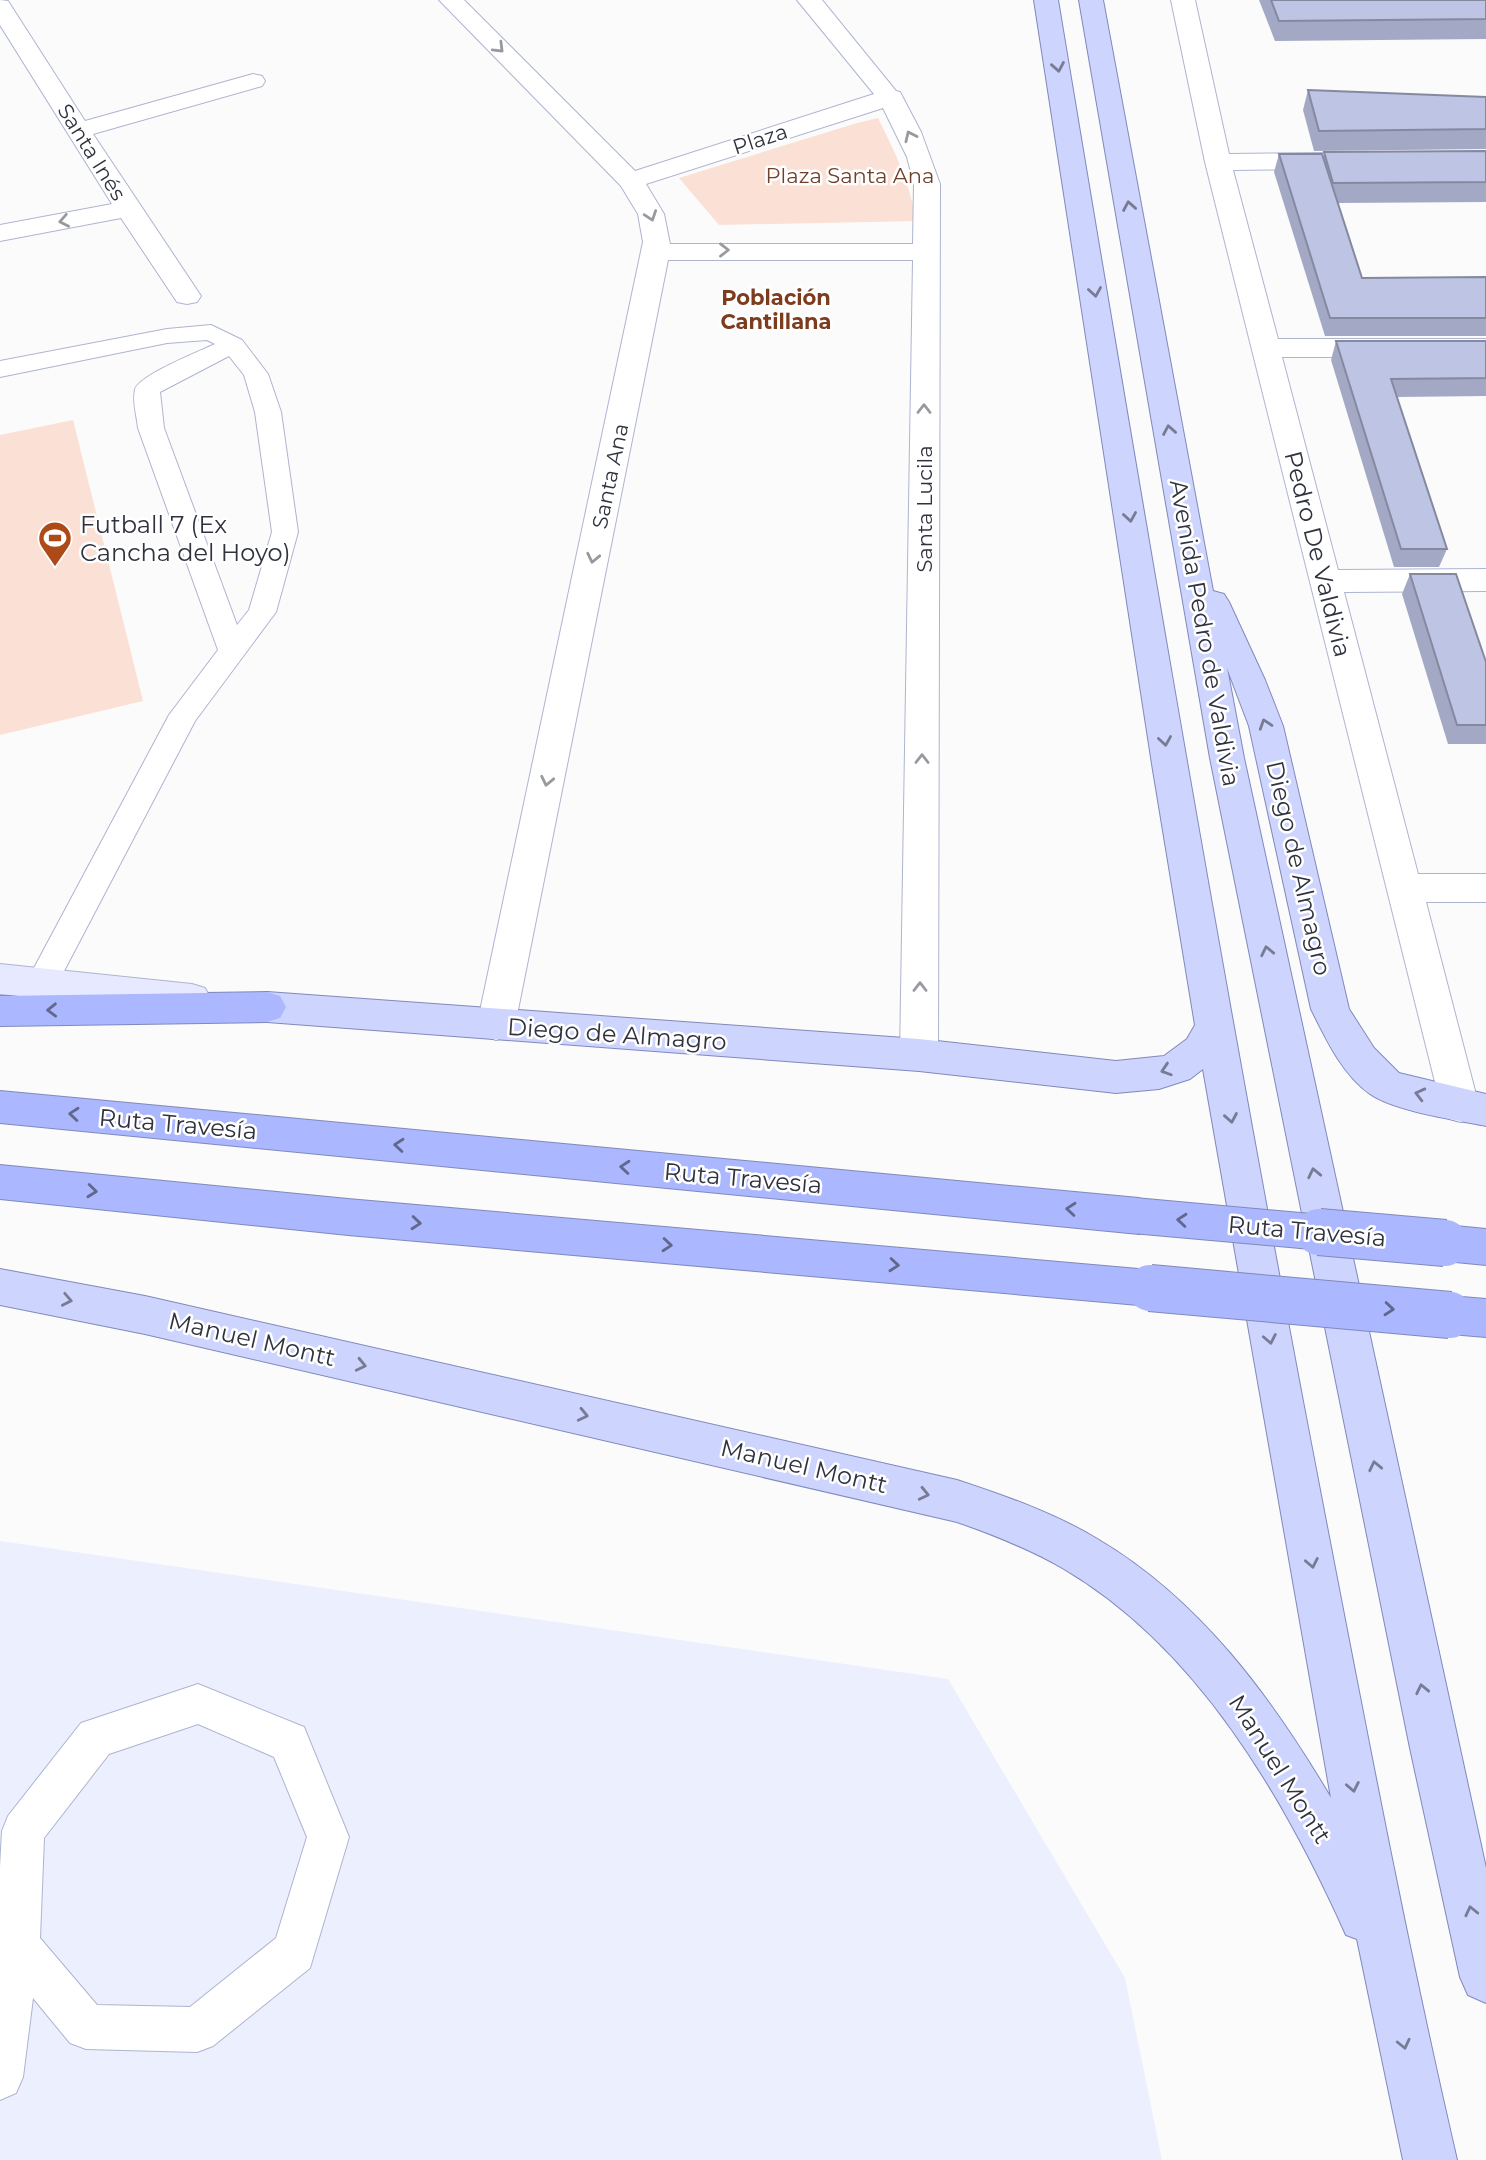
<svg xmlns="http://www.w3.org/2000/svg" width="1486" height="2160" font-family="Montserrat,sans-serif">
	<rect width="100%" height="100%" fill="#fbfbfb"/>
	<path fill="#eceffe" d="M0 1541 948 1679 1125 1978 1162 2160H0Z"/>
	<g fill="#fbe0d5">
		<path d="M878 118C895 152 910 183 916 221L719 225 679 178 857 123Z"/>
		<path d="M73 420 143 701 0 735V435Z"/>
	</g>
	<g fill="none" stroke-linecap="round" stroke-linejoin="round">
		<g stroke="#aeb4d0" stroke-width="2">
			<g id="lane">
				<path d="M211 325 242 340 268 374 281 412 298 532 276 612 195 721 53 992 42 996 31 992 26 983 169 715 218 650 138 428C137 417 132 401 135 390 137 376 200 351 215 344L207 340 167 343 0 377V361L167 329ZM229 356 244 375 255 412 272 532 249 610 237 625 164 428 160 392Z"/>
				<path d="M198 1684 304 1727 349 1837 310 1968 213 2046 197 2052 86 2049 70 2043 33 1998 23 2077 16 2093 0 2100V1867L2 1831 8 1816 81 1723ZM198 1724 274 1757 307 1837 276 1938 190 2007 97 2005 40 1938 44 1838 109 1754Z"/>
			</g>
		</g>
		<g stroke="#aeb4d0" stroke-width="2">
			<g id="street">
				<path d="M0 0 8 1 85 121 253 74 262 76 265 81 262 86 93 134 201 296 197 302 187 304 177 302 121 218 0 241V225L112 204 0 25Z"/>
				<path d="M439 0H464L635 171 874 94 797 0H822L896 91 900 92 921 132 940 184 938 1055 932 1066 919 1071 906 1066 900 1055 913 260H668L515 1025 509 1036 496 1040 483 1036 477 1025 643 242 638 214 621 186ZM883 108 907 157 914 184 913 244H670L664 214 646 184Z"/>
				<path d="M1171 0H1195L1229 154 1328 153 1337 156 1341 161 1337 166 1328 169 1233 170 1278 339H1486V357H1282L1338 570 1486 569V591L1344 592 1418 874H1486V902H1426L1479 1106 1474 1118 1460 1122 1446 1118 1441 1106 1205 162Z"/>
			</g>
		</g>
		<g stroke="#aeb4d0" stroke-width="2">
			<path id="secondary" d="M0 964 192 984 205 988 211 999 205 1010 192 1014 0 994Z"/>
		</g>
		<g stroke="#8089bb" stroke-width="2">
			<g id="primary">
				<path d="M1034 0H1058C1142 505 1227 1009 1324 1511 1366 1728 1407 1945 1457 2160H1403L1357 1939 1346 1935C1284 1797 1198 1648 1064 1569 1030 1549 994 1535 957 1522L145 1334 0 1305V1269L145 1296 957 1480C1005 1496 1055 1513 1099 1540 1200 1600 1272 1698 1331 1798L1203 1069 1190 1079 1159 1089 1116 1093 919 1071 267 1022 254 1018 248 1007 254 996 267 992 919 1039 1116 1061 1164 1056 1187 1039 1195 1025 1152 764Z"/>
				<path d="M1079 0H1103L1213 591 1224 594 1229 602 1265 680 1283 726 1349 1009 1374 1048 1399 1073 1486 1094V1126C1456 1120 1394 1111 1370 1094 1342 1074 1326 1039 1311 1009L1249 726 1227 668 1244 758 1486 1868V2003L1468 1995 1460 1977 1410 1748 1210 758Z"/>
			</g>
		</g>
		<g stroke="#8089bb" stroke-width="2">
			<g id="highway">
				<path d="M267 992 280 996 286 1007 280 1018 267 1022 0 1026V996Z"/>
				<path d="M0 1091 1139 1198 1153 1204 1159 1216 1153 1228 1139 1234 0 1123Z"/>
				<path d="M0 1165 348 1199 1150 1270 1165 1275 1171 1288 1165 1301 1150 1306 348 1235 0 1199Z"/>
				<path d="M1445 1225 1486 1229V1265L1445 1261 1431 1256 1425 1243 1431 1230Z"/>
				<path d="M1450 1296 1486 1299V1337L1450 1334 1435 1328 1429 1315 1435 1302Z"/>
			</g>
		</g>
		<use href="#lane" fill="#fff" fill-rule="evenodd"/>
		<use href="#street" fill="#fff" fill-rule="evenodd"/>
		<use href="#secondary" fill="#e6e9ff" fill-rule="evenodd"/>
		<use href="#primary" fill="#cdd4fe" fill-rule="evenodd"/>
		<use href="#highway" fill="#abb7fe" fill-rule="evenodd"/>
		<g stroke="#8089bb" stroke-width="37" stroke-linecap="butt">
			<path id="highway-bridge-far1" d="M1139 1216 1339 1234"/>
		</g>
		<g stroke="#8089bb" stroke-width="48" stroke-linecap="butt">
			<g id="highway-bridge">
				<path d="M1319 1232 1445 1243"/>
				<path d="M1150 1288 1450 1315"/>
			</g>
		</g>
		<use href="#highway-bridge-far1" stroke="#abb7fe" stroke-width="35"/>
		<use href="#highway-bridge" stroke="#abb7fe" stroke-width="46"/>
	</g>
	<g fill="#a3a9c4">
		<path d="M1259 0H1486V39L1275 41Z"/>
		<path d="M1308 90 1486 97V149L1314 151 1303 110Z"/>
		<path d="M1486 151V202L1338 203 1362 278 1486 277V336H1325L1274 172 1279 154 1323 158 1324 152Z"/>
		<path d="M1336 341H1486V396L1397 397 1447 549 1439 567H1394L1331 360Z"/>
		<path d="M1410 574 1486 662V744H1448L1402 594Z"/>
	</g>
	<g fill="#bec4e4" stroke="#8589a0" stroke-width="2">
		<path d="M1271 0H1486V19L1279 21Z"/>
		<path d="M1308 90 1486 97V129L1319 131Z"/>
		<path d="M1486 151V182L1333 183 1324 152Z"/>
		<path d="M1279 154H1322L1362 278 1486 277V318H1330Z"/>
		<path d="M1336 341H1486V378L1391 379 1447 549H1401Z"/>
		<path d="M1410 574H1456L1486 662V725H1457Z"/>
	</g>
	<defs><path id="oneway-chevron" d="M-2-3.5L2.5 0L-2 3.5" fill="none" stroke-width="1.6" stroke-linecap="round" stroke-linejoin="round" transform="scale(1.75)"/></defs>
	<g stroke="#98999e">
		<use href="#oneway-chevron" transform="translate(499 48) rotate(45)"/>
		<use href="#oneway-chevron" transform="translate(910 136) rotate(-115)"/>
		<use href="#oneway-chevron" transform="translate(651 216) rotate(71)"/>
		<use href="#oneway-chevron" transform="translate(64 221) rotate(169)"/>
		<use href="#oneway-chevron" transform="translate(724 250)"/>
		<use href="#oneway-chevron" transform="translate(924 409) rotate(-90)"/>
		<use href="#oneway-chevron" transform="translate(593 558) rotate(102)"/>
		<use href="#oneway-chevron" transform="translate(922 759) rotate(-90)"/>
		<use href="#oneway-chevron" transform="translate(547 781) rotate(102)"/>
		<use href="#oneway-chevron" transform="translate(920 987) rotate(-90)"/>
	</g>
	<g stroke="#777b94">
		<use href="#oneway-chevron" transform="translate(1058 67) rotate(80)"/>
		<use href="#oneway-chevron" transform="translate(1129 206) rotate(-100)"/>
		<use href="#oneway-chevron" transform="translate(1095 292) rotate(81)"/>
		<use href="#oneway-chevron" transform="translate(1169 430) rotate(-100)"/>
		<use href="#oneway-chevron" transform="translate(1130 517) rotate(81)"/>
		<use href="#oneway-chevron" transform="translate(1265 724) rotate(-108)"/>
		<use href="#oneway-chevron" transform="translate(1165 741) rotate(81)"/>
		<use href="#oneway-chevron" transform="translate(1267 951) rotate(-102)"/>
		<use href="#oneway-chevron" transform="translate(1166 1070) rotate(162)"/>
		<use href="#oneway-chevron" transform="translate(1420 1094) rotate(-166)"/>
		<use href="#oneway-chevron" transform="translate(1231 1118) rotate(80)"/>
		<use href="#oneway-chevron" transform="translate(1314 1173) rotate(-102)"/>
		<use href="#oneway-chevron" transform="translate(67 1300) rotate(11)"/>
		<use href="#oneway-chevron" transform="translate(1270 1339) rotate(79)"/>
		<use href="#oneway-chevron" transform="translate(361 1365) rotate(13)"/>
		<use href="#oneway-chevron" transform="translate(583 1415) rotate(13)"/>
		<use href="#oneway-chevron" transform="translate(1375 1466) rotate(-102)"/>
		<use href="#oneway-chevron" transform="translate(924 1494) rotate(13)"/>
		<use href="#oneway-chevron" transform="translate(1312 1563) rotate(79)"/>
		<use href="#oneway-chevron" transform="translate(1422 1689) rotate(-102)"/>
		<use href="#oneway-chevron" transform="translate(1353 1787) rotate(79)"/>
		<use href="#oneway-chevron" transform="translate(1471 1911) rotate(-103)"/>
		<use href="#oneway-chevron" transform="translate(1404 2044) rotate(77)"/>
	</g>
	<g stroke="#61688b">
		<use href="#oneway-chevron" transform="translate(52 1010) rotate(179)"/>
		<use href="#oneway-chevron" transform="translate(74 1114) rotate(-175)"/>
		<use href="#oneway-chevron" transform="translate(399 1145) rotate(-175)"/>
		<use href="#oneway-chevron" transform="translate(625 1167) rotate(-175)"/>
		<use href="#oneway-chevron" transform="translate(92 1191) rotate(6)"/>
		<use href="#oneway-chevron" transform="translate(1071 1209) rotate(-175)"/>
		<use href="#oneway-chevron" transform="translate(1182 1220) rotate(-175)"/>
		<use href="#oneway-chevron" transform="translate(416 1223) rotate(5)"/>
		<use href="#oneway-chevron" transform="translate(667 1245) rotate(5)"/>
		<use href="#oneway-chevron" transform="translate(894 1265) rotate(5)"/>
		<use href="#oneway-chevron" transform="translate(1389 1309) rotate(5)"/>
	</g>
	<defs>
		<g id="stadium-pin" transform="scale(1.75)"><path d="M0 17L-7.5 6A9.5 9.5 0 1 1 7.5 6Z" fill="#ae4a18" stroke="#fff"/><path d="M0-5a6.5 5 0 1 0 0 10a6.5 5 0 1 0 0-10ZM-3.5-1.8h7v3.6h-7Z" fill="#fff"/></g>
	</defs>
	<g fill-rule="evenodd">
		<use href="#stadium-pin" x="55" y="538"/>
	</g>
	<g text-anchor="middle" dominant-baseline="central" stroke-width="5" stroke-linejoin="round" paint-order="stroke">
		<g font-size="21" fill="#30333e" stroke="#fff">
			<text transform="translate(760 139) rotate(-18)">Plaza</text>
			<text transform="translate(92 152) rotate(58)">Santa Inés</text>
			<text transform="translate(610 476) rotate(-78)">Santa Ana</text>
			<text transform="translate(924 509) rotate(-90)">Santa Lucila</text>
		</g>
		<g font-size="21" fill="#71402c" stroke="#fff">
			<text x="850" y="175">Plaza Santa Ana</text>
		</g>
		<g font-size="21" font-weight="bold" fill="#7e3c1f" stroke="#fff">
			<text x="776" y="297">Población<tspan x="776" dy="24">Cantillana</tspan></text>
		</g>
		<g font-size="24" fill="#30333e" stroke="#fff" text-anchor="start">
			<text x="80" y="524">Futball 7 (Ex<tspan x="80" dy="28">Cancha del Hoyo)</tspan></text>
		</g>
		<g font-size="24" fill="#30333e" stroke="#fff">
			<text transform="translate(1318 554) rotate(76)">Pedro De Valdivia</text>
			<text transform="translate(1205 633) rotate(80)">Avenida Pedro de Valdivia</text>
			<text transform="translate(1299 868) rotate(77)">Diego de Almagro</text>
			<text transform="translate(617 1034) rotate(4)">Diego de Almagro</text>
			<text transform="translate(178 1124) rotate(5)">Ruta Travesía</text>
			<text transform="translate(743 1178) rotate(5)">Ruta Travesía</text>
			<text transform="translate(1307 1231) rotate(5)">Ruta Travesía</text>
			<text transform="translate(252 1339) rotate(13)">Manuel Montt</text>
			<text transform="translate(804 1466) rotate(13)">Manuel Montt</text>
			<text transform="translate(1280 1769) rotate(58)">Manuel Montt</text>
		</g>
	</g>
</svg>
